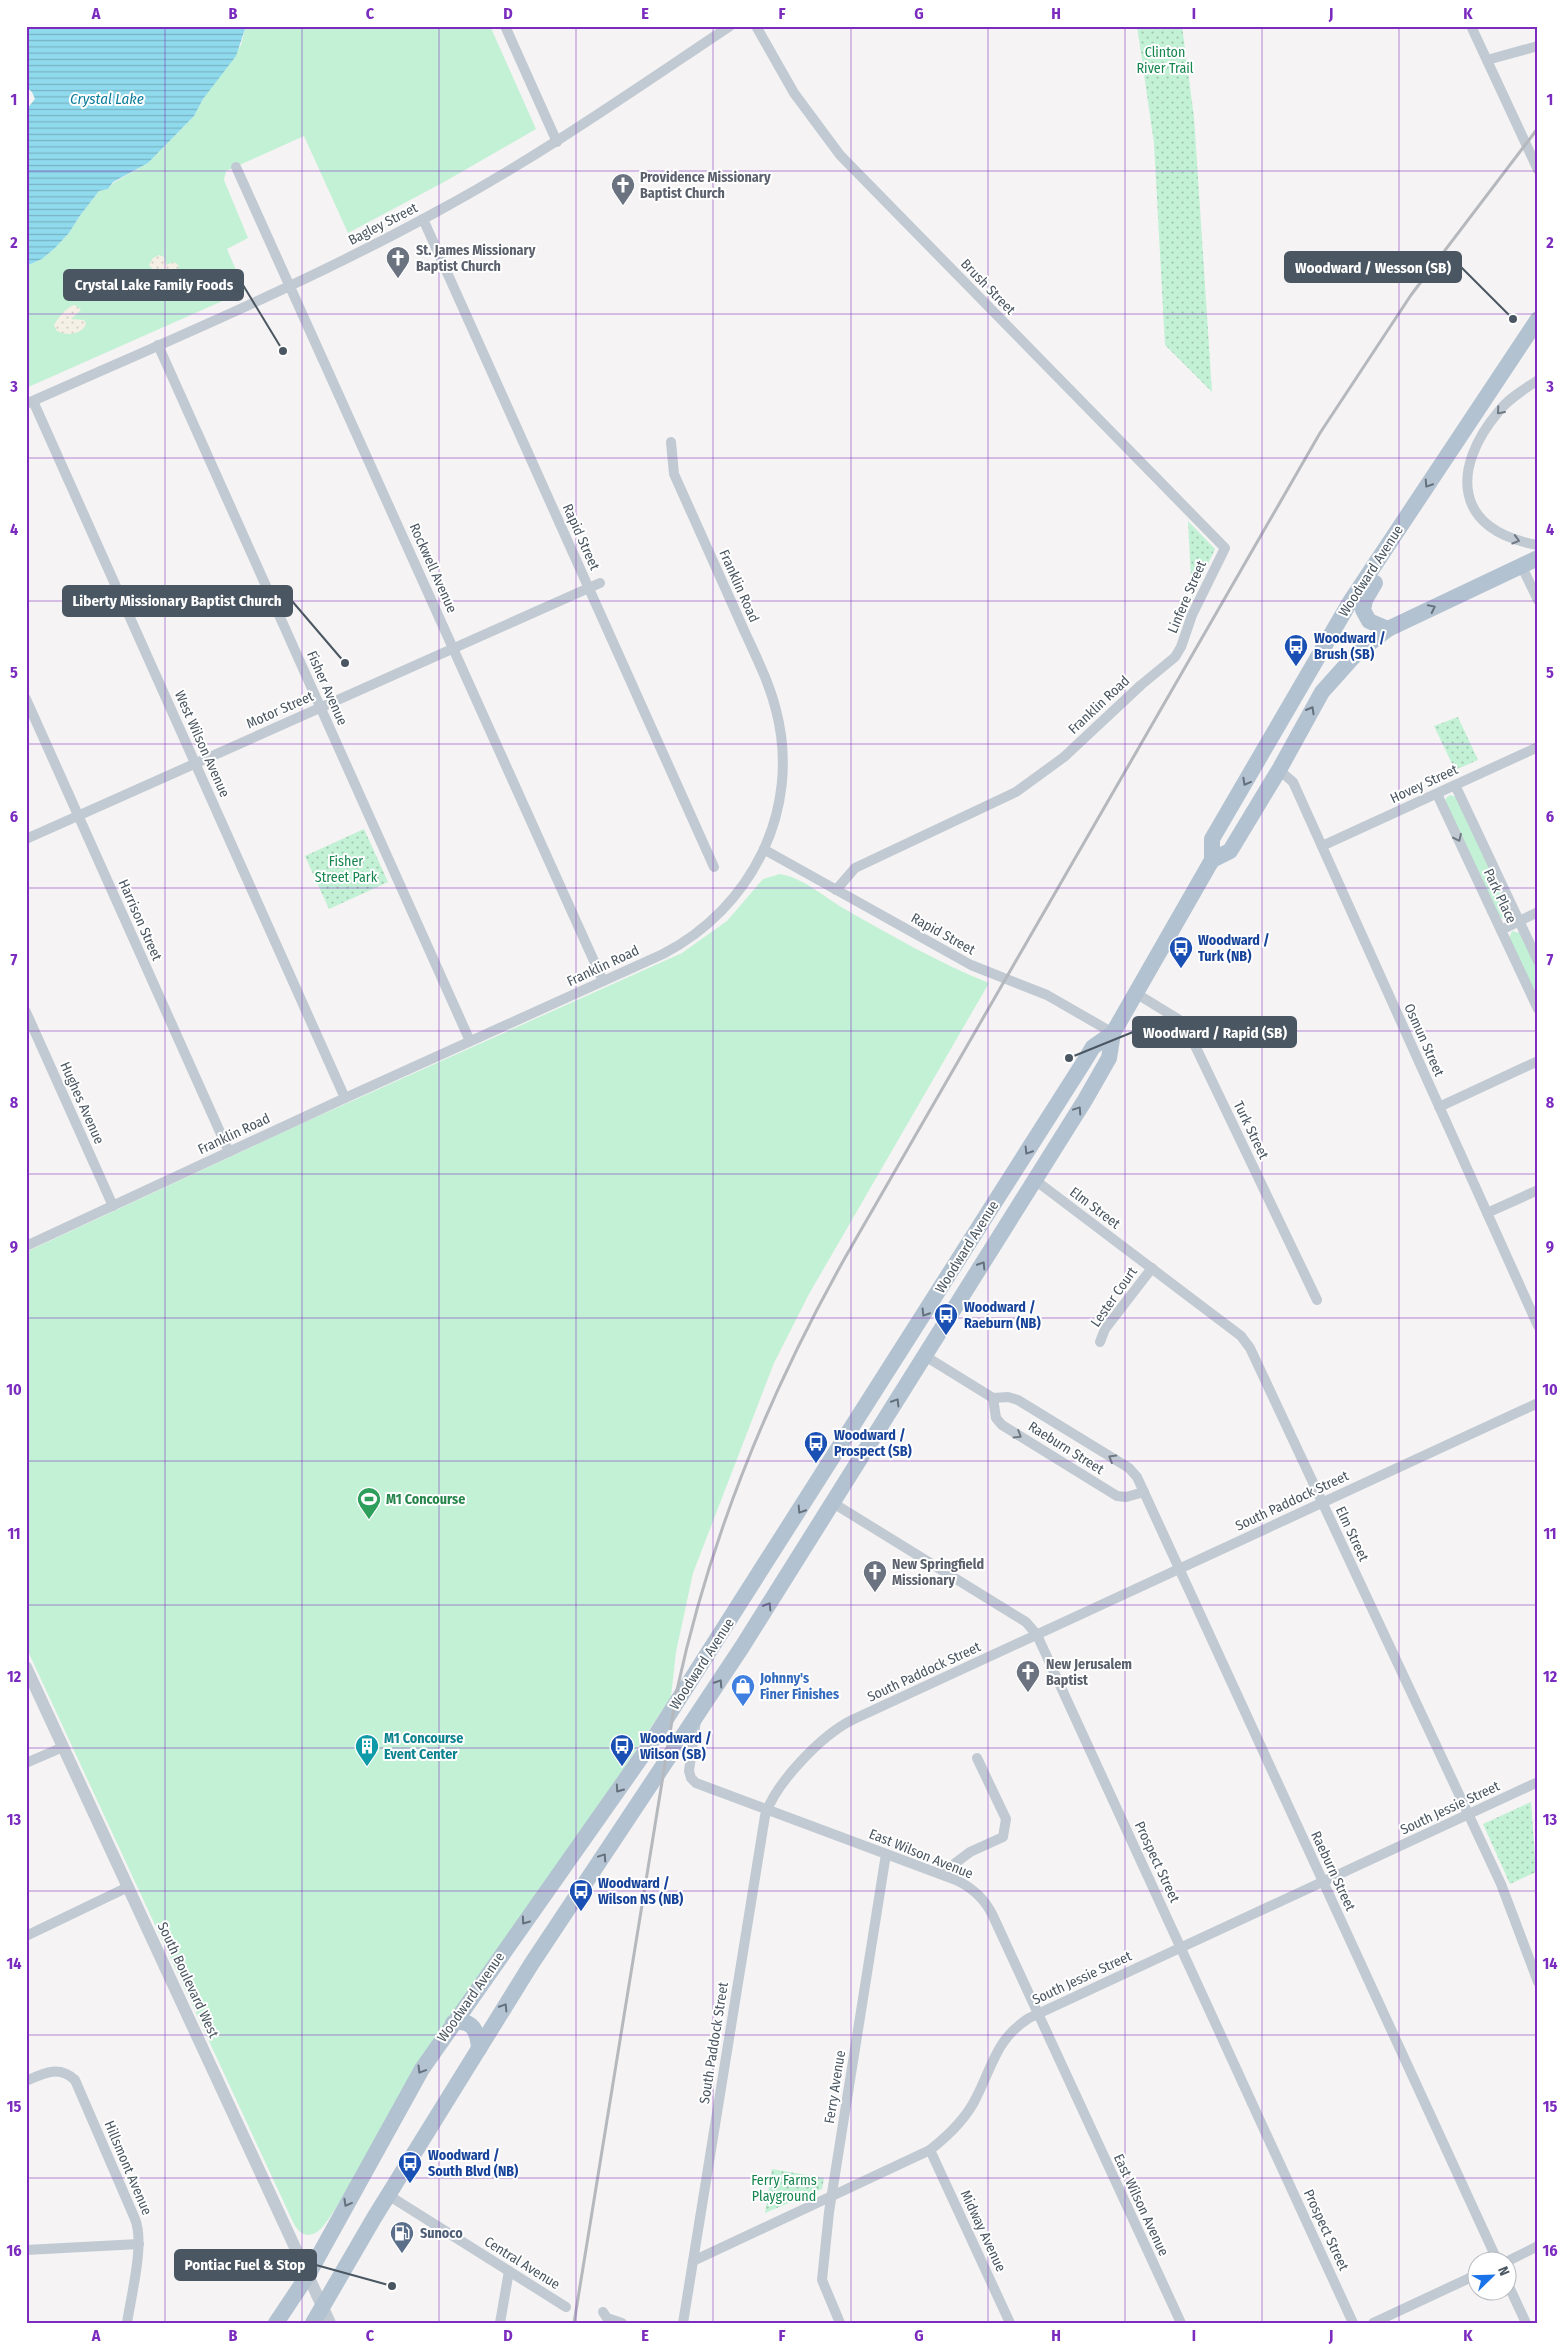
<svg xmlns="http://www.w3.org/2000/svg" width="1564" height="2349" font-family="'Fira Sans Condensed',sans-serif">
	<defs>
		<pattern id="sand-dots" width="8" height="8" patternUnits="userSpaceOnUse" patternTransform="scale(1.25)"><rect width="8" height="8" fill="#f5f0e5"/><path d="M2 2h.1M6 6h.1" fill="none" stroke="#d4d0c7" stroke-width="1.8" stroke-linecap="round"/></pattern>
		<pattern id="park-dots" width="8" height="8" patternUnits="userSpaceOnUse" patternTransform="scale(1.25)"><rect width="8" height="8" fill="#c3f1d5"/><path d="M2 2h.1M6 6h.1" fill="none" stroke="#a0c6b0" stroke-width="1.8" stroke-linecap="round"/></pattern>
		<pattern id="water-rules" width="6" height="5" patternUnits="userSpaceOnUse" patternTransform="scale(1.25)"><rect width="6" height="5" fill="#90daee"/><path d="M0 2.5h6" fill="none" stroke="#78b4c4"/></pattern>
	</defs>
	<rect width="100%" height="100%" fill="#f5f3f3"/>
	<g fill="#c3f1d5">
		<path d="M246 26H490L536 129 444 182 348 233 304 136 226 171 224 180 248 238 227 249 245 291 26 388V266L42 259 55 248 69 233 79 217 99 191 108 189 113 183 148 163 194 116 203 99 241 45Z"/>
		<path d="M1450 795 1456 797 1509 911 1510 914 1507 919 1500 918 1446 802V798Z"/>
		<path d="M780 874C803 878 823 896 843 908 890 935 939 963 989 983L809 1294 774 1363 693 1573 676 1652 671 1697 365 2159C356 2173 328 2226 317 2232 305 2239 298 2232 293 2222L26 1647V1252L303 1123 682 953 727 921 763 879Z"/>
		<path d="M1512 931 1520 933 1538 971V999L1509 938Z"/>
	</g>
	<g fill="url(#sand-dots)">
		<path d="M159 255 164 257 166 265 174 262 179 266 176 273 162 280 149 265 153 258Z"/>
		<path d="M75 305 81 310 71 319 84 320 86 324C81 335 67 336 57 331L54 325C58 318 67 306 75 305Z"/>
	</g>
	<g fill="url(#park-dots)">
		<path d="M1137 26H1182L1194 117 1212 392 1165 345 1154 143Z"/>
		<path d="M1188 521 1215 549 1192 598Z"/>
		<path d="M1458 717 1478 760 1455 770 1434 726Z"/>
		<path d="M364 829 388 882 329 909 305 856Z"/>
		<path d="M1531 1802 1536 1872 1510 1884 1483 1824Z"/>
		<path d="M772 2169 824 2178 822 2189 765 2213Z"/>
	</g>
	<path fill="url(#water-rules)" d="M26 26H246L236 56 203 99 194 116 148 163 113 182 108 189 99 191 79 217 69 233 55 248 42 259 26 266V110L35 99 32 92 26 87Z"/>
	<g fill="none" stroke-linecap="round" stroke-linejoin="round">
		<g stroke="#c1cad2" stroke-width="10">
			<path d="M505 26 557 142"/>
			<path d="M756 26 794 93 840 155 1225 548 1192 615 1181 647 1175 657 1141 685 1064 757 1016 792 855 868 836 890"/>
			<path d="M1471 26 1538 170"/>
			<path d="M1487 60 1538 46"/>
			<path d="M236 167 603 981"/>
			<path d="M423 219 714 867"/>
			<path d="M158 345 470 1041"/>
			<path d="M1538 380C1525 389 1509 398 1499 411 1450 469 1454 531 1538 545"/>
			<path d="M33 401 345 1098"/>
			<path d="M26 404C165 342 305 284 438 211 540 156 634 90 730 26"/>
			<path d="M1521 565 1538 600"/>
			<path d="M26 699 229 1152"/>
			<path d="M1279 770 1293 782 1538 1326"/>
			<path d="M1455 785 1538 961"/>
			<path d="M1437 794 1538 1009"/>
			<path d="M26 839 600 583"/>
			<path d="M1322 846 1538 747"/>
			<path d="M765 850 971 965 1047 995 1113 1033"/>
			<path d="M1501 930 1538 912"/>
			<path d="M1137 994 1178 1019 1188 1031 1317 1300"/>
			<path d="M26 1012 113 1206"/>
			<path d="M1439 1107 1538 1061"/>
			<path d="M1035 1180 1241 1336 1250 1348 1501 1884 1538 1982"/>
			<path d="M1487 1213 1538 1190"/>
			<path d="M26 1246 345 1098 663 954C752 908 802 809 776 710 768 678 752 649 739 619 717 571 696 522 674 474L671 442"/>
			<path d="M1100 1342 1105 1329 1152 1268"/>
			<path d="M925 1356 993 1398 1008 1397 1018 1400 1129 1468 1137 1477 1498 2262"/>
			<path d="M993 1398 996 1418 1002 1425 1117 1496 1126 1497 1144 1492"/>
			<path d="M833 1503 1026 1622 1037 1635 1353 2323"/>
			<path d="M696 1720 689 1771 691 1778 696 1783 956 1880C973 1888 985 1899 993 1916L1181 2323"/>
			<path d="M26 1763 63 1747"/>
			<path d="M941 1874 970 1852 1003 1837 1006 1819 977 1758"/>
			<path d="M26 1936 128 1887"/>
			<path d="M26 2081C44 2073 59 2065 75 2080L135 2219C145 2243 131 2296 127 2323"/>
			<path d="M930 2150 1010 2323"/>
			<path d="M388 2195 566 2307"/>
			<path d="M26 2250 139 2244"/>
			<path d="M693 2261 930 2150C949 2135 966 2119 976 2098 993 2065 996 2039 1029 2018L1538 1782"/>
			<path d="M1506 2262 1538 2246"/>
			<path d="M1506 2280 1526 2323"/>
			<path d="M603 2312 607 2318 622 2323"/>
			<path d="M500 2323 509 2271"/>
			<path d="M683 2323 765 1816C775 1783 822 1735 852 1720L1538 1403"/>
			<path d="M840 2323 822 2280 829 2212 886 1854"/>
			<path d="M1373 2323 1476 2275"/>
		</g>
		<path stroke="#c1cad2" stroke-width="12" d="M26 1667 330 2323"/>
		<g stroke="#b3c2d1" stroke-width="16">
			<path d="M1375 583 1365 600 1363 610 1369 621 1388 629"/>
			<path d="M1212 860 1230 851 1279 770 1322 692 1356 654 1388 629 1538 558"/>
			<path d="M453 2023C472 2018 478 2031 479 2049"/>
			<path d="M276 2323 308 2275 422 2069 647 1749 1082 1065 1093 1047 1113 1033 1212 860V839L1350 602 1538 319"/>
			<path d="M313 2323 374 2218 532 1963 742 1647 1085 1100 1109 1058 1113 1033"/>
		</g>
		<path stroke="#b5b8bd" stroke-width="3" d="M574 2323 677 1690C710 1536 769 1393 846 1256L1320 433 1411 295 1538 128"/>
	</g>
	<defs><path id="oneway-chevron" d="M-2-3.5L2.5 0L-2 3.5" fill="none" stroke-width="1.6" stroke-linecap="round" stroke-linejoin="round" transform="scale(1.25)"/></defs>
	<g stroke="#6e7983">
		<use href="#oneway-chevron" transform="translate(1500 411) rotate(131)"/>
		<use href="#oneway-chevron" transform="translate(1516 540) rotate(16)"/>
		<use href="#oneway-chevron" transform="translate(1458 838) rotate(65)"/>
		<use href="#oneway-chevron" transform="translate(1018 1435) rotate(32)"/>
		<use href="#oneway-chevron" transform="translate(1112 1458) rotate(-149)"/>
	</g>
	<g stroke="#64717d">
		<use href="#oneway-chevron" transform="translate(1428 484) rotate(123)"/>
		<use href="#oneway-chevron" transform="translate(1432 608) rotate(-26)"/>
		<use href="#oneway-chevron" transform="translate(1311 710) rotate(-60)"/>
		<use href="#oneway-chevron" transform="translate(1246 782) rotate(119)"/>
		<use href="#oneway-chevron" transform="translate(1078 1110) rotate(-56)"/>
		<use href="#oneway-chevron" transform="translate(1028 1151) rotate(122)"/>
		<use href="#oneway-chevron" transform="translate(982 1265) rotate(-58)"/>
		<use href="#oneway-chevron" transform="translate(925 1313) rotate(122)"/>
		<use href="#oneway-chevron" transform="translate(896 1402) rotate(-58)"/>
		<use href="#oneway-chevron" transform="translate(801 1510) rotate(123)"/>
		<use href="#oneway-chevron" transform="translate(768 1606) rotate(-58)"/>
		<use href="#oneway-chevron" transform="translate(719 1683) rotate(-57)"/>
		<use href="#oneway-chevron" transform="translate(619 1789) rotate(125)"/>
		<use href="#oneway-chevron" transform="translate(603 1857) rotate(-56)"/>
		<use href="#oneway-chevron" transform="translate(525 1921) rotate(126)"/>
		<use href="#oneway-chevron" transform="translate(504 2007) rotate(-58)"/>
		<use href="#oneway-chevron" transform="translate(421 2070) rotate(121)"/>
		<use href="#oneway-chevron" transform="translate(347 2203) rotate(119)"/>
	</g>
	<path fill="none" stroke="#7b2cbf" stroke-width="1" stroke-opacity="0.55" d="M165 26V2323M302 26V2323M439 26V2323M576 26V2323M713 26V2323M851 26V2323M988 26V2323M1125 26V2323M1262 26V2323M1399 26V2323M26 171H1538M26 314H1538M26 458H1538M26 601H1538M26 744H1538M26 888H1538M26 1031H1538M26 1174H1538M26 1318H1538M26 1461H1538M26 1605H1538M26 1748H1538M26 1891H1538M26 2035H1538M26 2178H1538"/>
	<defs>
		<g id="church-pin" transform="scale(1.25)"><path d="M0 17L-7.5 6A9.5 9.5 0 1 1 7.5 6Z" fill="#6b7280" stroke="#fff"/><path d="M-1.2-6h2.4v3.5h3.3v2.4h-3.3V6h-2.4V-.1h-3.3v-2.4h3.3Z" fill="#fff"/></g>
		<g id="bus-pin" transform="scale(1.25)"><path d="M0 17L-7.5 6A9.5 9.5 0 1 1 7.5 6Z" fill="#1a4fb4" stroke="#fff"/><path d="M-5-6H5V4H4V6H2V4H-2V6H-4V4H-5ZM-3.5-4V0h7V-4ZM-3.5 1.2v1.5H-2V1.2ZM2 1.2v1.5H3.5V1.2Z" fill="#fff"/></g>
		<g id="stadium-pin" transform="scale(1.25)"><path d="M0 17L-7.5 6A9.5 9.5 0 1 1 7.5 6Z" fill="#2e9e5b" stroke="#fff"/><path d="M0-5a6.5 5 0 1 0 0 10a6.5 5 0 1 0 0-10ZM-3.5-1.8h7v3.6h-7Z" fill="#fff"/></g>
		<g id="shop-pin" transform="scale(1.25)"><path d="M0 17L-7.5 6A9.5 9.5 0 1 1 7.5 6Z" fill="#3f7fe0" stroke="#fff"/><path d="M-5-2.5h2.3a2.7 3.5 0 0 1 5.4 0H5L5.5 6h-11ZM-1.5-2.5h3a1.5 2.3 0 0 0-3 0Z" fill="#fff"/></g>
		<g id="building-pin" transform="scale(1.25)"><path d="M0 17L-7.5 6A9.5 9.5 0 1 1 7.5 6Z" fill="#0f9aa8" stroke="#fff"/><path d="M-4-6H4V6H1V3H-1V6H-4ZM-2.5-4.3h1.7v1.8h-1.7ZM.8-4.3h1.7v1.8H.8ZM-2.5-1h1.7V.8h-1.7ZM.8-1h1.7V.8H.8Z" fill="#fff"/></g>
		<g id="fuel-pin" transform="scale(1.25)"><path d="M0 17L-7.5 6A9.5 9.5 0 1 1 7.5 6Z" fill="#5c6f8a" stroke="#fff"/><path d="M-5.5-6h7V0h2V4h1.3V-2.5L3-4.5l.8-.8L6-3V5H2.5V1h-1V6h-7ZM-4.2-4.7v3.2H.2V-4.7Z" fill="#fff"/></g>
	</defs>
	<g fill-rule="evenodd">
		<use href="#church-pin" x="623" y="185"/>
		<use href="#church-pin" x="398" y="258"/>
		<use href="#bus-pin" x="1296" y="646"/>
		<use href="#bus-pin" x="1181" y="948"/>
		<use href="#bus-pin" x="946" y="1315"/>
		<use href="#bus-pin" x="816" y="1443"/>
		<use href="#stadium-pin" x="369" y="1499"/>
		<use href="#church-pin" x="875" y="1572"/>
		<use href="#church-pin" x="1028" y="1672"/>
		<use href="#shop-pin" x="743" y="1686"/>
		<use href="#building-pin" x="367" y="1746"/>
		<use href="#bus-pin" x="622" y="1746"/>
		<use href="#bus-pin" x="581" y="1891"/>
		<use href="#bus-pin" x="410" y="2163"/>
		<use href="#fuel-pin" x="402" y="2233"/>
	</g>
	<g text-anchor="middle" dominant-baseline="central" stroke-width="4" stroke-linejoin="round" paint-order="stroke">
		<g font-size="14" fill="#17864f" stroke="#fff">
			<text x="1165" y="52">Clinton<tspan x="1165" dy="16">River Trail</tspan></text>
			<text x="346" y="861">Fisher<tspan x="346" dy="16">Street Park</tspan></text>
			<text x="784" y="2180">Ferry Farms<tspan x="784" dy="16">Playground</tspan></text>
		</g>
		<g font-size="14" font-weight="bold" fill="#5b616d" stroke="#fff" text-anchor="start">
			<text x="640" y="177">Providence Missionary<tspan x="640" dy="16">Baptist Church</tspan></text>
			<text x="416" y="250">St. James Missionary<tspan x="416" dy="16">Baptist Church</tspan></text>
			<text x="892" y="1564">New Springfield<tspan x="892" dy="16">Missionary</tspan></text>
			<text x="1046" y="1664">New Jerusalem<tspan x="1046" dy="16">Baptist</tspan></text>
		</g>
		<g font-size="14" fill="#4a5661" stroke="#fff">
			<text transform="translate(383 224) rotate(-27)">Bagley Street</text>
			<text transform="translate(988 287) rotate(46)">Brush Street</text>
			<text transform="translate(581 537) rotate(66)">Rapid Street</text>
			<text transform="translate(433 568) rotate(66)">Rockwell Avenue</text>
			<text transform="translate(1371 571) rotate(-57)">Woodward Avenue</text>
			<text transform="translate(739 586) rotate(66)">Franklin Road</text>
			<text transform="translate(1187 597) rotate(-67)">Linfere Street</text>
			<text transform="translate(327 688) rotate(66)">Fisher Avenue</text>
			<text transform="translate(1099 705) rotate(-43)">Franklin Road</text>
			<text transform="translate(280 710) rotate(-24)">Motor Street</text>
			<text transform="translate(202 744) rotate(66)">West Wilson Avenue</text>
			<text transform="translate(1424 784) rotate(-25)">Hovey Street</text>
			<text transform="translate(1500 896) rotate(65)">Park Place</text>
			<text transform="translate(140 920) rotate(66)">Harrison Street</text>
			<text transform="translate(943 934) rotate(29)">Rapid Street</text>
			<text transform="translate(603 966) rotate(-25)">Franklin Road</text>
			<text transform="translate(1424 1040) rotate(66)">Osmun Street</text>
			<text transform="translate(82 1103) rotate(66)">Hughes Avenue</text>
			<text transform="translate(1251 1130) rotate(64)">Turk Street</text>
			<text transform="translate(234 1134) rotate(-25)">Franklin Road</text>
			<text transform="translate(1095 1208) rotate(37)">Elm Street</text>
			<text transform="translate(967 1247) rotate(-58)">Woodward Avenue</text>
			<text transform="translate(1114 1297) rotate(-55)">Lester Court</text>
			<text transform="translate(1066 1448) rotate(32)">Raeburn Street</text>
			<text transform="translate(1292 1501) rotate(-25)">South Paddock Street</text>
			<text transform="translate(1352 1534) rotate(65)">Elm Street</text>
			<text transform="translate(702 1664) rotate(-57)">Woodward Avenue</text>
			<text transform="translate(924 1672) rotate(-25)">South Paddock Street</text>
			<text transform="translate(1450 1808) rotate(-25)">South Jessie Street</text>
			<text transform="translate(921 1854) rotate(22)">East Wilson Avenue</text>
			<text transform="translate(1157 1862) rotate(65)">Prospect Street</text>
			<text transform="translate(1333 1871) rotate(65)">Raeburn Street</text>
			<text transform="translate(1082 1978) rotate(-25)">South Jessie Street</text>
			<text transform="translate(188 1980) rotate(65)">South Boulevard West</text>
			<text transform="translate(471 1997) rotate(-55)">Woodward Avenue</text>
			<text transform="translate(714 2043) rotate(-81)">South Paddock Street</text>
			<text transform="translate(835 2087) rotate(-81)">Ferry Avenue</text>
			<text transform="translate(128 2168) rotate(67)">Hillsmont Avenue</text>
			<text transform="translate(1141 2205) rotate(65)">East Wilson Avenue</text>
			<text transform="translate(1326 2230) rotate(65)">Prospect Street</text>
			<text transform="translate(983 2231) rotate(65)">Midway Avenue</text>
			<text transform="translate(522 2263) rotate(32)">Central Avenue</text>
		</g>
		<g font-size="14" font-weight="bold" fill="#164399" stroke="#fff" text-anchor="start">
			<text x="1314" y="638">Woodward /<tspan x="1314" dy="16">Brush (SB)</tspan></text>
			<text x="1198" y="940">Woodward /<tspan x="1198" dy="16">Turk (NB)</tspan></text>
			<text x="964" y="1307">Woodward /<tspan x="964" dy="16">Raeburn (NB)</tspan></text>
			<text x="834" y="1435">Woodward /<tspan x="834" dy="16">Prospect (SB)</tspan></text>
			<text x="640" y="1738">Woodward /<tspan x="640" dy="16">Wilson (SB)</tspan></text>
			<text x="598" y="1883">Woodward /<tspan x="598" dy="16">Wilson NS (NB)</tspan></text>
			<text x="428" y="2155">Woodward /<tspan x="428" dy="16">South Blvd (NB)</tspan></text>
		</g>
		<g font-size="14" font-weight="bold" fill="#27864d" stroke="#fff" text-anchor="start">
			<text x="386" y="1499">M1 Concourse</text>
		</g>
		<g font-size="14" font-weight="bold" fill="#366cbe" stroke="#fff" text-anchor="start">
			<text x="760" y="1678">Johnny's<tspan x="760" dy="16">Finer Finishes</tspan></text>
		</g>
		<g font-size="14" font-weight="bold" fill="#0d838f" stroke="#fff" text-anchor="start">
			<text x="384" y="1738">M1 Concourse<tspan x="384" dy="16">Event Center</tspan></text>
		</g>
		<g font-size="14" font-weight="bold" fill="#4e5e75" stroke="#fff" text-anchor="start">
			<text x="420" y="2233">Sunoco</text>
		</g>
		<g font-size="15" font-style="italic" fill="#0c7c9b" stroke="#fff">
			<text x="107" y="99">Crystal Lake</text>
		</g>
	</g>
	<path fill="none" stroke="#4a5661" stroke-width="2" d="M1513 319L1461 267M283 351L243 285M345 663L292 601M1069 1058L1133 1032M392 2286L316 2265"/>
	<g fill="#4a5661" stroke="#fff" stroke-width="2">
		<circle cx="1513" cy="319" r="5"/>
		<circle cx="283" cy="351" r="5"/>
		<circle cx="345" cy="663" r="5"/>
		<circle cx="1069" cy="1058" r="5"/>
		<circle cx="392" cy="2286" r="5"/>
	</g>
	<g fill="#4a5661" stroke="#4a5661" stroke-width="2">
		<rect x="1285" y="252" width="176" height="30" rx="5"/>
		<rect x="64" y="270" width="179" height="30" rx="5"/>
		<rect x="63" y="586" width="229" height="30" rx="5"/>
		<rect x="1133" y="1017" width="163" height="30" rx="5"/>
		<rect x="175" y="2250" width="141" height="30" rx="5"/>
	</g>
	<g font-size="15" text-anchor="middle" font-weight="bold" fill="#fff">
		<text x="1373" y="273">Woodward / Wesson (SB)</text>
		<text x="154" y="290">Crystal Lake Family Foods</text>
		<text x="177" y="606">Liberty Missionary Baptist Church</text>
		<text x="1215" y="1038">Woodward / Rapid (SB)</text>
		<text x="245" y="2270">Pontiac Fuel &amp; Stop</text>
	</g>
	<rect width="1564" height="2349" fill="none" stroke="#ffffff" stroke-width="55"/>
	<g transform="translate(1492 2276) rotate(67)"><circle r="24" fill="#ffffff" stroke="#b7bbc0"/>
	<path d="M0-4L9 19L0 12L-9 19Z" fill="#1a73e8"/>
	<text y="-8" font-size="14" font-weight="bold" text-anchor="middle" fill="#4a5661">N</text>
	</g>
	<rect x="28" y="28" width="1508" height="2294" fill="none" stroke="#7b2cbf" stroke-width="2"/>
	<g font-size="16" text-anchor="middle" font-weight="bold" fill="#7b2cbf">
		<text x="96" y="19">A</text>
		<text x="233" y="19">B</text>
		<text x="370" y="19">C</text>
		<text x="508" y="19">D</text>
		<text x="645" y="19">E</text>
		<text x="782" y="19">F</text>
		<text x="919" y="19">G</text>
		<text x="1056" y="19">H</text>
		<text x="1194" y="19">I</text>
		<text x="1331" y="19">J</text>
		<text x="1468" y="19">K</text>
		<text x="14" y="105">1</text>
		<text x="1550" y="105">1</text>
		<text x="14" y="248">2</text>
		<text x="1550" y="248">2</text>
		<text x="14" y="392">3</text>
		<text x="1550" y="392">3</text>
		<text x="14" y="535">4</text>
		<text x="1550" y="535">4</text>
		<text x="14" y="678">5</text>
		<text x="1550" y="678">5</text>
		<text x="14" y="822">6</text>
		<text x="1550" y="822">6</text>
		<text x="14" y="965">7</text>
		<text x="1550" y="965">7</text>
		<text x="14" y="1108">8</text>
		<text x="1550" y="1108">8</text>
		<text x="14" y="1252">9</text>
		<text x="1550" y="1252">9</text>
		<text x="14" y="1395">10</text>
		<text x="1550" y="1395">10</text>
		<text x="14" y="1539">11</text>
		<text x="1550" y="1539">11</text>
		<text x="14" y="1682">12</text>
		<text x="1550" y="1682">12</text>
		<text x="14" y="1825">13</text>
		<text x="1550" y="1825">13</text>
		<text x="14" y="1969">14</text>
		<text x="1550" y="1969">14</text>
		<text x="14" y="2112">15</text>
		<text x="1550" y="2112">15</text>
		<text x="14" y="2256">16</text>
		<text x="1550" y="2256">16</text>
		<text x="96" y="2341">A</text>
		<text x="233" y="2341">B</text>
		<text x="370" y="2341">C</text>
		<text x="508" y="2341">D</text>
		<text x="645" y="2341">E</text>
		<text x="782" y="2341">F</text>
		<text x="919" y="2341">G</text>
		<text x="1056" y="2341">H</text>
		<text x="1194" y="2341">I</text>
		<text x="1331" y="2341">J</text>
		<text x="1468" y="2341">K</text>
	</g>
</svg>
